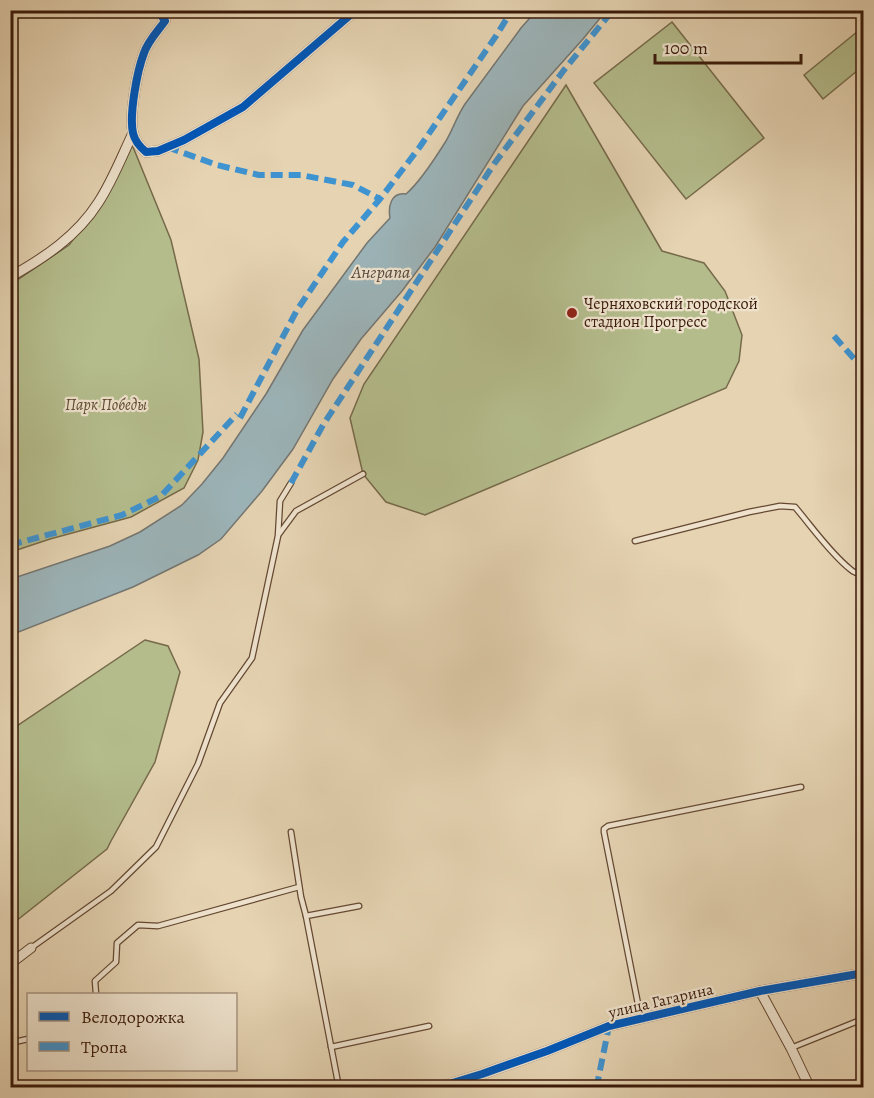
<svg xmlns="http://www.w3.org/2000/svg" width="874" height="1098" font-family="Alegreya,serif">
	<rect width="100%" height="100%" fill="#e5d3b2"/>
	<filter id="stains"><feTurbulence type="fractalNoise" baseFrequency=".00333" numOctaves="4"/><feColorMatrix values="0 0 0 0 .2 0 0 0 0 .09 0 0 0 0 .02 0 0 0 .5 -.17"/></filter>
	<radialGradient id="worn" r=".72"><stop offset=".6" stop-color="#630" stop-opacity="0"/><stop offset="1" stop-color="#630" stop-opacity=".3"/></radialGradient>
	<g fill="#b4bc8c" stroke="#766a4a" stroke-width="1.5">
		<path d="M672 22 764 138 686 199 594 83Z"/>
		<path d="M863 27V66L823 99 804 75Z"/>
		<path d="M566 85 662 251 704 263 725 291 742 335 739 361 726 388 425 515 386 502 363 474 350 418 364 384Z"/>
		<path d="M131 142 171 240 199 359 203 432 198 460 184 488 131 517 50 539 11 552 10 285 69 245 103 201Z"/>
		<path d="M145 640 168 646 180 672 155 762 111 841 107 849 11 925V730Z"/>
	</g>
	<path fill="#9cb4b9" stroke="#747672" stroke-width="1.5" d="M536 11H606L583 39 523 106 435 247 402 291 361 339 333 379 293 449 262 491 221 539 198 555 133 587 11 635V579L110 546 140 532 182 505 202 484 223 458 266 394 303 330 367 243 390 218C388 206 391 192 406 194 420 182 436 157 446 141 453 129 457 116 465 104L521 28Z"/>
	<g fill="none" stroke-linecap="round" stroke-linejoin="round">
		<g stroke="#644832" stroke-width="7">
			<g id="lane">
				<path d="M279 534 296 511 363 474"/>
				<path d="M635 541 749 512 780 506 795 507C812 527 830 553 850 569 854 573 859 574 864 574"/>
				<path d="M291 832 301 897 306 916"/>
				<path d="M31 948 111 891 156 847 198 764 220 703 252 658 278 536 280 501 291 483"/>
				<path d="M96 994 95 981 116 962 117 943 138 925 158 926 299 887"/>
				<path d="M641 1019 604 832V829L608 826 801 787"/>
				<path d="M10 1043 28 1039"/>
				<path d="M331 1047 429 1026"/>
				<path d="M791 1048 863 1019"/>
				<path d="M339 1088 306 916 359 906"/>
			</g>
		</g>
		<g stroke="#644832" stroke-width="11">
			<g id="street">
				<path d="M158 10 165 21C157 32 148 41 144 53 137 71 129 115 133 133 135 142 140 147 146 152L158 151 184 140 243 107 356 10"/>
				<path d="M10 277C44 258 77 236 98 203 112 182 122 156 133 133"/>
				<path d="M10 964 31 948"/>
				<path d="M760 991 791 1048 810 1088"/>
				<path d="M436 1088 482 1074 547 1051 609 1026 760 991 864 973"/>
			</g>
		</g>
		<use href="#lane" stroke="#eee2cd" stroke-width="4.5"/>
		<use href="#street" stroke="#eee2cd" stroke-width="9"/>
		<g stroke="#3e93d1" stroke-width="6" stroke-dasharray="12 6" stroke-linecap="butt">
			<path d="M167 147 217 165 259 175H301L353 185 380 199"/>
			<path d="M834 336 864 370"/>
			<path d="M240 418 297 310 343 242 380 199 419 148 496 36 512 10"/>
			<path d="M291 483 323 425 494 164 564 70 613 10"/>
			<path d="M10 545 122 515 161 496 237 414"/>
			<path d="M598 1088 597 1085 609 1026"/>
		</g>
		<g stroke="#eee2cd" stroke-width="11">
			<g id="cycleway">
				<path d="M158 10 165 21C157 32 148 41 144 53 137 71 129 115 133 133 135 142 140 147 146 152L158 151 184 140 243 107 356 10"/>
				<path d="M436 1088 482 1074 547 1051 609 1026 760 991 864 973"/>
			</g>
		</g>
		<use href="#cycleway" stroke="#0057b8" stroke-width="8"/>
	</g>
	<circle fill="#8f2418" stroke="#eee2cd" stroke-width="2" cx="572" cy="313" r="6"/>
	<g text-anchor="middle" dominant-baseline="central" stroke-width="4.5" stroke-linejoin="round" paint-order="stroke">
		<g font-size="16" fill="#391908" stroke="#eee2cd" text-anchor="start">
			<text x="584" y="304">Черняховский городской<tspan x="584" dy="18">стадион Прогресс</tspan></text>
		</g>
		<g font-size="16" font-style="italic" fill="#5e4a30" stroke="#eee2cd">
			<text x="106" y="405">Парк Победы</text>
		</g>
		<g font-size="16" fill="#391908" stroke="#eee2cd">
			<text transform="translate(661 1001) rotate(-13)">улица Гагарина</text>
		</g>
		<g font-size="18" font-style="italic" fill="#57483d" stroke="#eee2cd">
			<text x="381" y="272">Анграпа</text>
		</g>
	</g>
	<rect width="874" height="1098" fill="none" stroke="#e5d3b2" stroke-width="36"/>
	<rect x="12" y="12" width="850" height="1074" fill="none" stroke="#391908" stroke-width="3"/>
	<rect x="18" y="18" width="838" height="1062" fill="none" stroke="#391908" stroke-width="1.5"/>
	<rect x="27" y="993" width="210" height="78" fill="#eee2cd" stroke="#a6927e" stroke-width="1.5"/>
	<rect x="39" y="1012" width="30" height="9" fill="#0057b8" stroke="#a6927e" stroke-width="1.5"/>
	<text x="81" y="1023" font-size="18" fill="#391908">Велодорожка</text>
	<rect x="39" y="1042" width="30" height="9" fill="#3e93d1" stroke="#a6927e" stroke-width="1.5"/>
	<text x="81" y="1053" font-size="18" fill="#391908">Тропа</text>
	<path d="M655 54v9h146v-9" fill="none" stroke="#391908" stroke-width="3"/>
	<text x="664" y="54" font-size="18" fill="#391908" stroke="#eee2cd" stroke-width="4.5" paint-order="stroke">100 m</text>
	<rect width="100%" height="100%" filter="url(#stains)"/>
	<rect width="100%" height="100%" fill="url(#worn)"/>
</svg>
